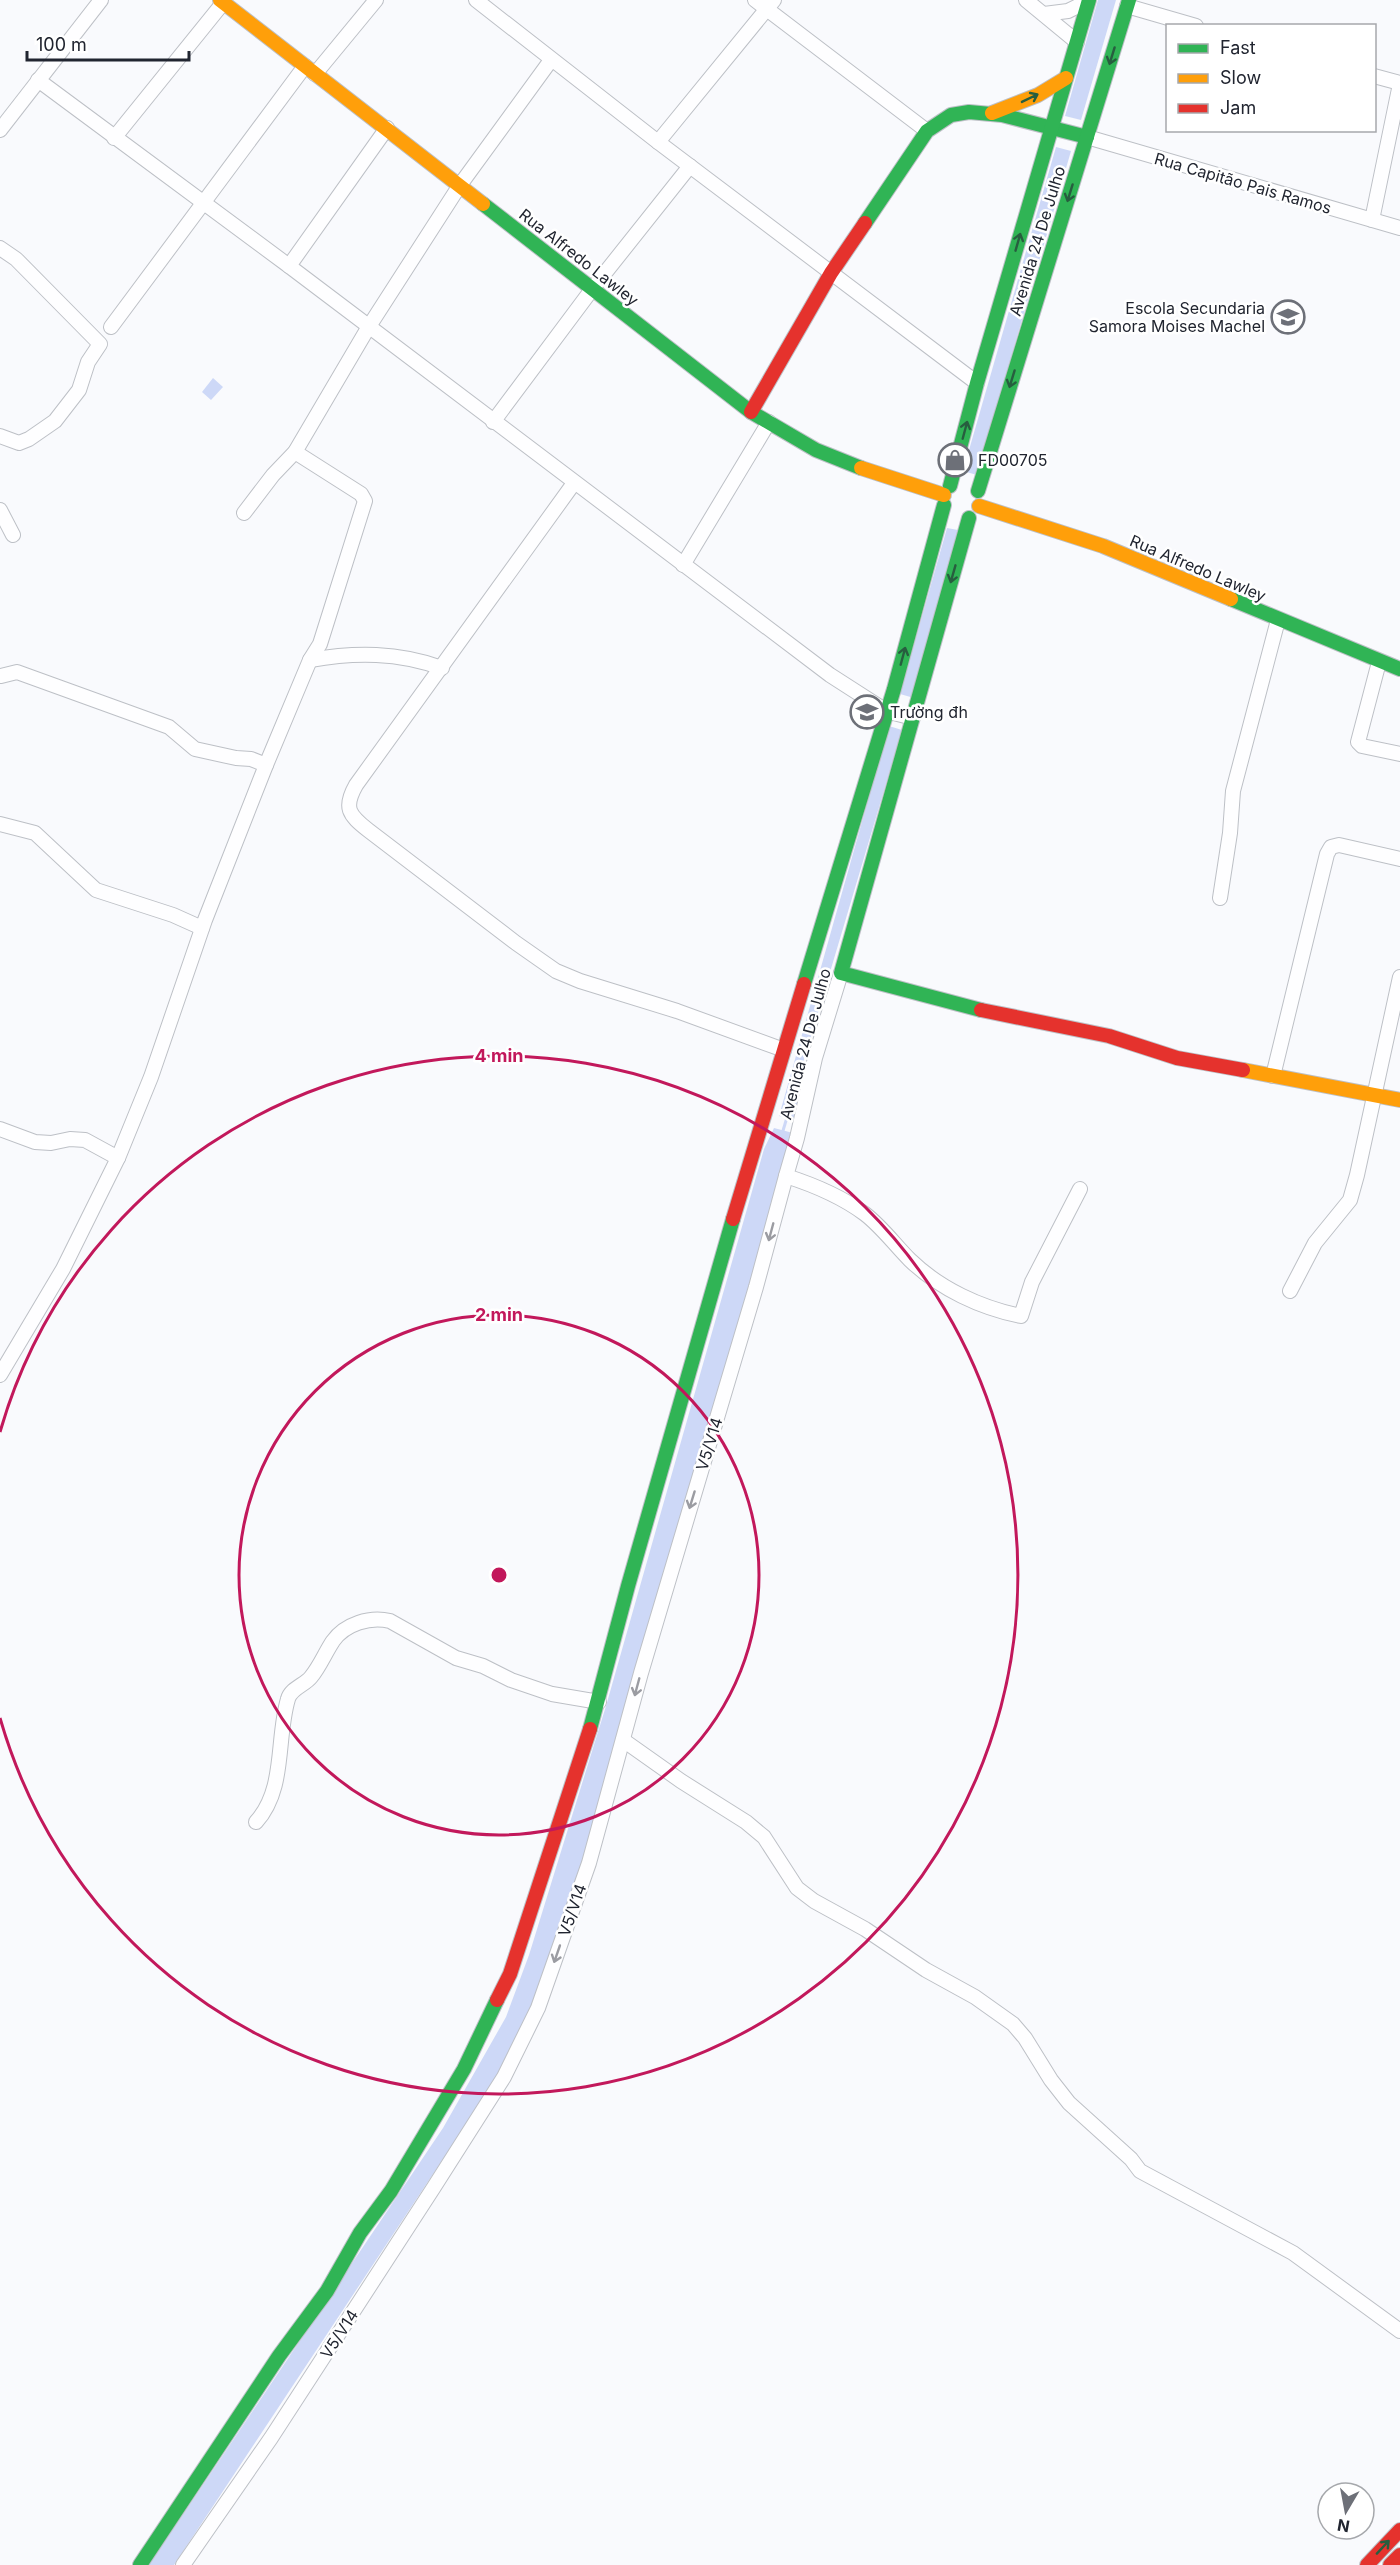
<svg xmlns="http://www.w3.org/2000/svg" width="1400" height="2565" font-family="Inter,sans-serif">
	<rect width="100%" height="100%" fill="#f9fafd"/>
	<g fill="#cdd8f7">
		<path d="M1098 0H1116L1081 120 1065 116Z"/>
		<path d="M1056 147 1071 151 977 475 963 471Z"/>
		<path d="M213 378 223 387 211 400 202 392Z"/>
		<path d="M947 528 958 530 914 698 900 694Z"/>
		<path d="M889 726 902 730 800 1073 796 1120 779 1116Z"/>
		<path d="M774 1128 793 1133 584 1862 539 1995 494 2082 174 2565H149L443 2128 506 2017 529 1955 606 1706 764 1149Z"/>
	</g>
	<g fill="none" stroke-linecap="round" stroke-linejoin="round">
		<path stroke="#cdd8f7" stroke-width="3" d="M782 1134 788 1114"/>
		<g stroke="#bdc0c6" stroke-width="16">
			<g id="street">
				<path d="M476 0 658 142 977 383"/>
				<path d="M755 0 927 131"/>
				<path d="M1026 0 1077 42"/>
				<path d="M1127 6 1196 26"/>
				<path d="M1044 14 1068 11 1088 1"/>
				<path d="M315 74 376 0"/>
				<path d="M1374 76 1400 83"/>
				<path d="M38 80 289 266 830 675 886 711 913 718"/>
				<path d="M0 130 101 0"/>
				<path d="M1087 137 1400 228"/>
				<path d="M114 138 223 3"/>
				<path d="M658 142 774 0"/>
				<path d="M1372 220 1400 84"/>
				<path d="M0 248 16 259 100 344 88 362 79 390 55 421 29 439 19 443 0 436"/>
				<path d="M289 266 387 128"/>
				<path d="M111 327 305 66"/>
				<path d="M493 422 593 288 690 166"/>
				<path d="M574 483 356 785C343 808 349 815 368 830L516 943 556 971 580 981 677 1011 784 1050"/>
				<path d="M0 510 13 535"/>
				<path d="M244 513 273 475 295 452 368 328 460 185 551 60"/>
				<path d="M683 565 769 422"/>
				<path d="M310 660C355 652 398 652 442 668"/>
				<path d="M1379 662 1358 742 1362 746 1400 754"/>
				<path d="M1 676 17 672 169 727 195 749 236 758 251 759 266 765"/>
				<path d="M0 824 35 833 96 890 173 915 202 928"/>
				<path d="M1220 898 1230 833 1233 791 1278 620"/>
				<path d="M841 973 815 1058 797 1138 786 1176C814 1185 841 1196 865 1214 882 1227 895 1245 910 1260 940 1289 981 1308 1021 1316L1032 1282 1080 1189"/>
				<path d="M1273 1076 1327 854 1331 847 1339 845 1400 859"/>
				<path d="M0 1129 35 1142 51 1143 70 1139 85 1140 118 1158"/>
				<path d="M1290 1291 1315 1243 1350 1200 1357 1175 1400 977"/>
				<path d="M0 1375 63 1269 118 1158 151 1077 205 920 266 765 310 660 320 644 365 501 361 494 295 452"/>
				<path d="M623 1740 681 1781 746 1822 764 1837 797 1888 814 1901 865 1929 926 1970 975 1997 1013 2024 1025 2038 1051 2080 1069 2103 1131 2159 1140 2171 1293 2253 1400 2331"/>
				<path d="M256 1822C286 1789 276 1739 288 1699 291 1688 305 1685 311 1677 320 1666 325 1653 333 1641 345 1624 370 1616 390 1621L456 1658 483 1666 511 1680 552 1694 599 1702"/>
				<path d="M183 2565 271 2438 434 2187 504 2077 538 2008 589 1863 641 1673 756 1287 786 1176"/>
			</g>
		</g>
		<g stroke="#bdc0c6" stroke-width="16">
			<g id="fast">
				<path d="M483 204 751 412 816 450 861 468"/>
				<path d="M865 223 927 131 951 115 969 112 1002 115 1087 137"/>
				<path d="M950 486 977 383 1089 0"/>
				<path d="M978 491 1129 0"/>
				<path d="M969 518 841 973 981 1010"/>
				<path d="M1231 599 1400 669"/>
				<path d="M804 984 894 689 944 505"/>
				<path d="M590 1729 628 1586 733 1219"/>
				<path d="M140 2565 279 2356 327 2291 360 2233 391 2191 464 2069 497 2000"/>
			</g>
		</g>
		<g stroke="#bdc0c6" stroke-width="16">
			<g id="slow">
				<path d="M220 0 483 204"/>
				<path d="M992 113 1038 95 1066 78"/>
				<path d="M861 468 944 495"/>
				<path d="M979 506 1103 546 1231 599"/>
				<path d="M1243 1070 1400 1100"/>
			</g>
		</g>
		<g stroke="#bdc0c6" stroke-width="16">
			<g id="jam">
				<path d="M751 412 831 273 865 223"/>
				<path d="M981 1010 1109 1036 1177 1058 1243 1070"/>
				<path d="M733 1219 804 984"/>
				<path d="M497 2000 510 1974 590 1729"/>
				<path d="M1367 2565 1400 2530"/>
				<path d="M1390 2565 1400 2555"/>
			</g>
		</g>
		<use href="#street" stroke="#fefeff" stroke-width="14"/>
		<use href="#fast" stroke="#30b455" stroke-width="14"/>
		<use href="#slow" stroke="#ff9f0a" stroke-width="14"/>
		<use href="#jam" stroke="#e5322d" stroke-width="14"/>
	</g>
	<defs><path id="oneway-shaft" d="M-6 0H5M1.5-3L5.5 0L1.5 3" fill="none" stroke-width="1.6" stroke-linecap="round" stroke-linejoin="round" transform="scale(1.5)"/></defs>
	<g stroke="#275e3f">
		<use href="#oneway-shaft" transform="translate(1112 56) rotate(107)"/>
		<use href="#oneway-shaft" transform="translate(1030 98) rotate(-26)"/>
		<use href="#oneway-shaft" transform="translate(1070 193) rotate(107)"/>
		<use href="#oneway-shaft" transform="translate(1018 242) rotate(-74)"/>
		<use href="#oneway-shaft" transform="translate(1012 379) rotate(107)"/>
		<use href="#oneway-shaft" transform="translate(965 430) rotate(-75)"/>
		<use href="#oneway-shaft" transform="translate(953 574) rotate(106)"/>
		<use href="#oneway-shaft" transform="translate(903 656) rotate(-75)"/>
		<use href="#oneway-shaft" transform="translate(1383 2547) rotate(-47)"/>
	</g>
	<g stroke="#9b9ca2">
		<use href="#oneway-shaft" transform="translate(771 1232) rotate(105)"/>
		<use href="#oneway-shaft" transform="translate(692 1500) rotate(107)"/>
		<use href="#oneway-shaft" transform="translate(637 1687) rotate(105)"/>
		<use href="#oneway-shaft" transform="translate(557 1954) rotate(109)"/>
	</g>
	<g fill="none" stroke="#c2185b" stroke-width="3">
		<circle cx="499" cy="1575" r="260"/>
		<path d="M0 1432A519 519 0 1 1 0 1718"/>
	</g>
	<defs>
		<g id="school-ring" transform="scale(1.725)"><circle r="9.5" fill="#fff" stroke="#6d7078" stroke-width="1.5"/><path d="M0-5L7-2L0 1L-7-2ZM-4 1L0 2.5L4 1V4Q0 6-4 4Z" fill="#6d7078"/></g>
		<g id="shop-ring" transform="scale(1.725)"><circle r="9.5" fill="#fff" stroke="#6d7078" stroke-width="1.5"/><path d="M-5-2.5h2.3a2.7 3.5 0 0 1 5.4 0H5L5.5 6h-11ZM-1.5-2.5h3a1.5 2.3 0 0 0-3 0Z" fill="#6d7078"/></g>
		<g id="university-ring" transform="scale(1.725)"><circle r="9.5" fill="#fff" stroke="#6d7078" stroke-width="1.5"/><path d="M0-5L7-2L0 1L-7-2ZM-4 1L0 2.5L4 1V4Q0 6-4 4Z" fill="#6d7078"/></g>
	</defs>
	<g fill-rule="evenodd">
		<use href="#school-ring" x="1288" y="317"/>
		<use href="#shop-ring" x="955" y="460"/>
		<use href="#university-ring" x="867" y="712"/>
	</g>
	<g text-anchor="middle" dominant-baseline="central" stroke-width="5" stroke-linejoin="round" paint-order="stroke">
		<g font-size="16" fill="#212530" stroke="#fff">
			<text transform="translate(1243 183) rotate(16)">Rua Capitão Pais Ramos</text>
			<text transform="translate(1037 241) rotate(-73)">Avenida 24 De Julho</text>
			<text transform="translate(579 257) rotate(38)">Rua Alfredo Lawley</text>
			<text transform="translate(1198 568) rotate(23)">Rua Alfredo Lawley</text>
			<text transform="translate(805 1044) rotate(-75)">Avenida 24 De Julho</text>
			<text transform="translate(709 1444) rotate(-73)">V5/V14</text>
			<text transform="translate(572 1910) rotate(-71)">V5/V14</text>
			<text transform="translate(339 2334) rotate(-57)">V5/V14</text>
		</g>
		<g font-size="16" fill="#212530" stroke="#fff" text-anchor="start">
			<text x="1265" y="308" text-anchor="end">Escola Secundaria<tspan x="1265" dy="18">Samora Moises Machel</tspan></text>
			<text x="978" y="460">FD00705</text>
			<text x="890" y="712">Trường đh</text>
		</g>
	</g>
	<circle cx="499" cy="1575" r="9" fill="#c2185b" stroke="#fff" stroke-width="3"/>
	<g font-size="18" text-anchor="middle" font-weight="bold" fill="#c2185b" stroke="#fff" stroke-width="5" stroke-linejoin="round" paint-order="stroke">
		<text x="499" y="1062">4 min</text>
		<text x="499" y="1321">2 min</text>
	</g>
	<rect x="1166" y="24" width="210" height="108" fill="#ffffff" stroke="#a6a8ac" stroke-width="1.5"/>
	<rect x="1178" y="44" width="30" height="9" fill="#30b455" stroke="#a6a8ac" stroke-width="1.5"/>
	<text x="1220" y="54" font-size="18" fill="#212530">Fast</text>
	<rect x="1178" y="74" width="30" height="9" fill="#ff9f0a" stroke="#a6a8ac" stroke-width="1.5"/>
	<text x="1220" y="84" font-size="18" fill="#212530">Slow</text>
	<rect x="1178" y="104" width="30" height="9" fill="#e5322d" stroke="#a6a8ac" stroke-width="1.5"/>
	<text x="1220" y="114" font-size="18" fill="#212530">Jam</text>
	<g transform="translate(1346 2511) rotate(190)"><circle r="28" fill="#ffffff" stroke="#a6a8ac" stroke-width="1.5"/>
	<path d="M0-4.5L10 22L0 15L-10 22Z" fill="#6d7078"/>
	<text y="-9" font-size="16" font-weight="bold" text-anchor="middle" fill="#212530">N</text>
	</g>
	<path d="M27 51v9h162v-9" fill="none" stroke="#212530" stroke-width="3"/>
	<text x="36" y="51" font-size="18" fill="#212530" stroke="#ffffff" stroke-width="4.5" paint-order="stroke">100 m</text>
</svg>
